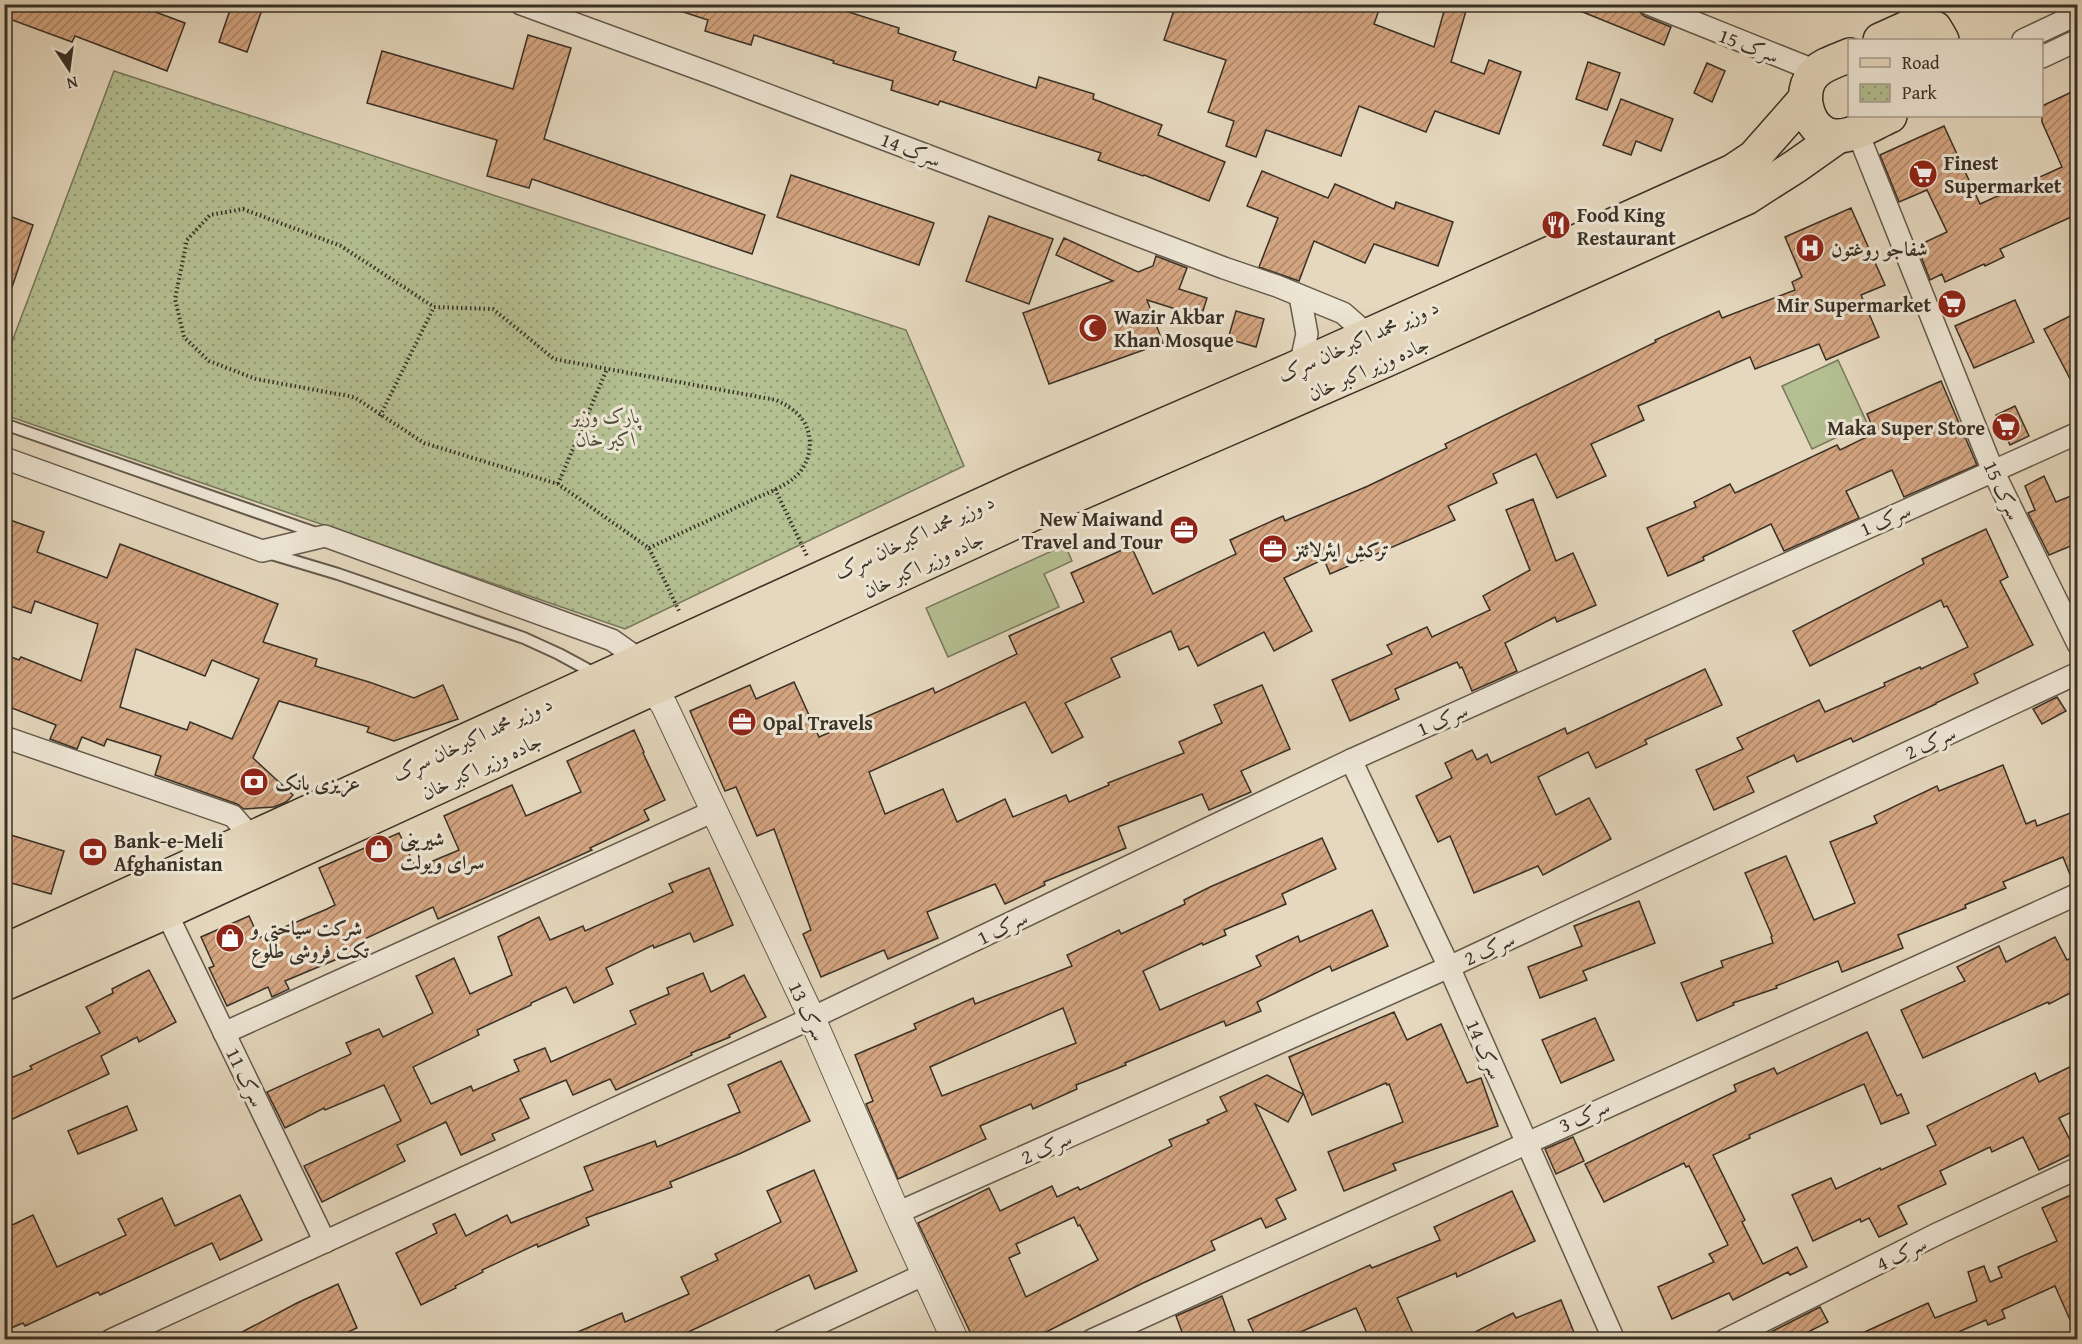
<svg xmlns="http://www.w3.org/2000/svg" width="2082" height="1344" font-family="'Gentium Book Plus',Amiri,serif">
	<defs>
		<pattern id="park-dots" width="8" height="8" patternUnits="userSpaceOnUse" patternTransform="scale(1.5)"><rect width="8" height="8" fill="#b4bf92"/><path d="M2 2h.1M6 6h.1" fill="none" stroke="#939c77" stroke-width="1.8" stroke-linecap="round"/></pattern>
		<pattern id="building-hatch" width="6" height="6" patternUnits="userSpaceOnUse" patternTransform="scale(1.5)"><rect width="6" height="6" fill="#d4a581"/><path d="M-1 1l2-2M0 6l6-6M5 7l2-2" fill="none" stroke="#ad8769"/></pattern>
	</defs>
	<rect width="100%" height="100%" fill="#e5d8be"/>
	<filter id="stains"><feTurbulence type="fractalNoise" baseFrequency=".00333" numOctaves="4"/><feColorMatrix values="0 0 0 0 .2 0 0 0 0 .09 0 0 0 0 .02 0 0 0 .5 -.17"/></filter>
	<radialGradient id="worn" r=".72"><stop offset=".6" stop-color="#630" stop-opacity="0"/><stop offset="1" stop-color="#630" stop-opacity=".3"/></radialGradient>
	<g fill="#b4bf92" stroke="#76785c" stroke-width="1.5">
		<path d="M1838 360 1867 423 1812 449 1782 386Z"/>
		<path d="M1065 545 1072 561 1044 574 1059 607 948 657 926 608Z"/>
	</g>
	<path fill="url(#park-dots)" stroke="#76785c" stroke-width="1.5" d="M114 71 906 330 964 466 625 629 5 415 4 363Z"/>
	<g fill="url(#building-hatch)" stroke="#393026" stroke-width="1.5" fill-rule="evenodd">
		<path d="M4 4H134L185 23 167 71 75 36 72 42 4 17Z"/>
		<path d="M232 4H264L247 52 219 42Z"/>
		<path d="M675 4H837L836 8 899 28 898 33 956 52 953 60 1036 88 1039 77 1094 94 1093 99 1162 125 1158 135 1225 162 1209 201 1144 175 1143 176 1098 160 1101 153 940 101 938 105 891 90 893 81 833 63 834 61 754 35 751 45 705 31 708 20 674 9Z"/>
		<path d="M1176 4H1364L1379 10 1374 24 1434 47 1446 4H1468L1451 62 1484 74 1489 60 1521 72 1499 134 1435 111 1426 132 1359 106 1341 156 1266 130 1256 157 1226 146 1234 121 1208 112 1226 60 1164 40Z"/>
		<path d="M1563 4H1636L1639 11 1644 16 1671 27 1664 45Z"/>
		<path d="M528 35 571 48 544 139 765 215 752 254 532 179 529 188 487 176 497 140 367 103 382 51 513 89Z"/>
		<path d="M1588 62 1620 73 1607 110 1576 99Z"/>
		<path d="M1707 63 1725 71 1712 102 1694 93Z"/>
		<path d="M2078 89V214L2000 249 2004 257 1985 266 1984 264 1945 282 1942 274 1930 280 1917 246 1947 232 1927 190 1899 202 1880 155 1944 126 1980 204 2062 167 2042 122V106Z"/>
		<path d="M1621 99 1673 119 1661 151 1636 141 1631 155 1603 145Z"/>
		<path d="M1262 171 1328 198 1335 184 1394 209 1396 202 1453 222 1438 266 1374 244 1365 263 1314 241 1299 281 1259 267 1278 218 1247 206Z"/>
		<path d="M791 175 934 223 919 265 777 217Z"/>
		<path d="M1851 208 1885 285 1861 295 1879 337 1826 360 1819 344 1755 369 1750 357 1638 406 1644 420 1591 444 1606 476 1557 498 1536 454 1493 474 1497 483 1448 506 1455 520 1330 574 1324 559 1284 578 1312 631 1274 651 1264 632 1198 666 1188 646 1179 650 1171 631 1111 658 1120 677 1065 703 1083 737 1052 753 1025 702 869 772 885 814 943 789 957 822 1005 799 1013 817 1066 795 1069 802 1109 785 1108 783 1184 753 1179 742 1222 723 1214 705 1262 685 1290 749 1241 771 1251 792 1209 810 1202 794 1118 827 1126 848 1044 882 1045 885 1005 904 995 884 927 912 938 938 888 959 884 950 821 977 803 934 811 930 774 829 757 836 736 787 725 791 690 711 750 685 756 699 794 682 819 737 933 688 935 693 1017 654 1009 636 1084 602 1071 573 1131 546 1153 594 1236 554 1230 540 1283 516 1285 521 1368 486 1447 448 1445 444 1656 342 1655 340 1719 311 1722 318 1795 290 1792 282 1802 277 1785 237Z"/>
		<path d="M4 214 33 225 8 299 4 298Z"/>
		<path d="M989 216 1053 239 1029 304 966 281Z"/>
		<path d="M1064 238 1138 272 1153 266 1156 256 1187 268 1179 289 1207 298 1201 317 1147 300 1163 343 1049 384 1023 313 1113 281 1056 255Z"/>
		<path d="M2015 300 2034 342 1974 368 1955 326Z"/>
		<path d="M1236 311 1264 319 1256 347 1228 339Z"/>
		<path d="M2078 312V394L2044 329Z"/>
		<path d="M1941 381 1977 465 1904 497 1892 470 1846 491 1859 518 1784 551 1771 524 1703 557 1704 560 1668 576 1647 528 1696 507 1694 502 1730 484 1735 493 1837 445 1840 450 1875 433 1867 414Z"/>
		<path d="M2015 406 2029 436 2010 445 1996 415Z"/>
		<path d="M2044 476 2056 502 2078 493V543L2049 555 2028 513 2035 510 2025 486Z"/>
		<path d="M1533 499 1556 561 1573 553 1596 605 1557 622 1555 617 1505 643 1517 671 1472 691 1462 667 1460 668 1457 662 1395 689 1399 699 1350 721 1332 680 1392 654 1387 645 1427 627 1432 637 1490 610 1483 596 1530 570 1506 510Z"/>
		<path d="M10 520 44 532 37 552 107 578 120 544 278 604 263 642 317 659 315 666 369 682 414 698 443 685 458 719 394 741 367 732 369 727 279 701 253 758 293 795 286 802 274 807 244 809 237 804 155 775 161 756 107 739 104 746 82 737 77 749 50 739 56 725 4 705V654L19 660 21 657 81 681 98 624 35 601 31 613 4 604V534ZM136 649 205 676 212 660 259 679 232 739 190 722 187 730 120 707Z"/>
		<path d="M1986 529 2008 577 2000 581 2033 645 1974 674 1978 683 1936 703V704L1853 742 1851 738 1797 762 1794 755 1747 777 1754 792 1714 810 1696 770 1743 749 1737 738 1819 700 1825 712 1885 686 1884 683 1920 667 1921 669 1968 647 1947 606 1944 607 1941 600 1810 666 1793 631 1924 564 1922 559Z"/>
		<path d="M1705 669 1722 705 1645 740 1647 744 1596 768 1588 752 1538 777 1556 815 1589 798 1611 839 1543 875 1538 866 1474 893 1450 836 1438 842 1416 796 1452 778 1445 763 1472 750 1477 760 1487 754 1491 763 1565 728 1567 734Z"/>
		<path d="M2057 697 2066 711 2042 724 2033 709Z"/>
		<path d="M634 730 644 752 643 753 665 800 644 810 649 820 590 848 592 850 438 919 433 907 358 942 361 949 285 981 289 989 272 997 268 987 227 1006 209 968 214 966 201 937 249 916 259 938 327 909 335 905 319 868 399 833 416 868 459 850 444 816 512 785 526 816 581 792 567 761Z"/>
		<path d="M2003 765 2026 824 2035 820 2037 826 2078 810V882H2073L2063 857 2003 882 2006 888 1965 905 1966 908 1898 935 1903 948 1842 972 1838 961 1776 986 1777 988 1733 1003 1734 1005 1697 1021 1681 983 1723 967 1721 961 1773 943 1771 937 1772 936 1745 873 1786 856 1814 920 1855 903 1830 842 1877 823 1874 816 1937 786 1939 791Z"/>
		<path d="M4 833 64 851 51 894 4 881Z"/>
		<path d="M1322 838 1336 869 1282 894 1286 904 1224 930 1226 935 1203 945 1202 943 1143 971 1160 1010 1261 966 1256 956 1298 936 1300 942 1372 910 1388 946 1332 971 1330 966 1257 1002 1261 1011 1226 1026 1224 1021 1125 1063 1126 1065 1076 1085 1077 1089 1033 1109 1031 1104 980 1126 986 1139 898 1179 866 1104 873 1101 855 1055 916 1029 914 1024 973 998 975 1004 1072 966 1067 955 1119 930 1121 934 1185 904 1184 900 1210 887ZM1063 1008 1076 1043 942 1096 930 1067Z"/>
		<path d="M709 868 733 925 694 942 690 933 654 948 653 945 606 968 613 984 574 1003 566 987 531 1003V1005L477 1030 479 1035 413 1067 431 1104 471 1086 473 1091 519 1071 514 1060 545 1048 551 1062 636 1024 630 1011 669 994 667 988 703 973 711 992 744 975 766 1017 729 1035 730 1037 691 1053 692 1055 616 1090 610 1079 573 1095 566 1080 520 1099 529 1118 492 1134 495 1140 461 1155 446 1122 397 1145 405 1161 322 1202 304 1166 401 1121 384 1085 325 1110 324 1108 285 1128 267 1092 351 1054 346 1043 379 1029 383 1037 433 1013 416 976 454 958 470 994 512 975 498 937 539 917 550 940 583 926 585 931 673 892 669 884Z"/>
		<path d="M1639 901 1655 943 1583 971 1587 980 1540 998 1528 967 1582 946 1574 926Z"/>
		<path d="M2055 937 2067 960 2078 955V989L2049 1004 2048 1002 1923 1058 1901 1010 1965 981 1957 967 1999 946 2006 962Z"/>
		<path d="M149 970 176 1022 139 1042 137 1037 101 1056 109 1074 4 1123V1081L32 1069 30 1066 100 1033 86 1007 113 993 112 989Z"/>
		<path d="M1394 1012 1407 1040 1441 1024 1467 1083 1481 1078 1498 1126 1393 1164 1396 1170 1344 1191 1328 1152 1403 1122 1389 1084 1387 1085 1386 1083 1312 1115 1289 1057Z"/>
		<path d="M1595 1018 1614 1060 1561 1083 1542 1040Z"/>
		<path d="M1867 1032 1897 1096 1901 1094 1909 1113 1881 1124 1864 1084 1749 1135 1750 1138 1713 1155 1745 1220 1742 1222 1763 1264 1797 1247 1807 1267 1790 1275 1788 1272 1733 1300 1729 1293 1672 1319 1658 1287 1714 1262 1709 1254 1728 1245 1689 1166 1686 1167 1684 1163 1604 1202 1585 1164 1736 1091 1734 1085 1774 1068 1777 1074Z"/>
		<path d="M781 1061 810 1121 739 1154 670 1182 672 1187 586 1218 589 1225 538 1247 537 1244 482 1270 483 1272 455 1286 456 1288 421 1305 396 1253 437 1233 433 1224 455 1214 466 1236 507 1215 511 1223 593 1190 584 1167 655 1141 657 1147 740 1112 728 1085Z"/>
		<path d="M2078 1063V1109L2059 1118 2076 1152 2039 1170 2023 1137 1992 1152 1990 1147 1940 1171 1946 1184 1898 1206 1907 1224 1879 1237 1869 1218 1861 1222 1860 1219 1813 1241 1792 1195 1831 1178 1836 1189 1880 1168 1881 1170 1936 1145 1927 1126 2035 1073 2039 1082Z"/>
		<path d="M1267 1075 1303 1094 1288 1122 1255 1104 1296 1190 1276 1199 1286 1219 1266 1228 1261 1218 1211 1241 1215 1250 1143 1283 1048 1331 1027 1340H974L918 1223 989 1188 1000 1211 1052 1186 1057 1197 1078 1187 1080 1190 1172 1146 1169 1140 1209 1123 1207 1120 1227 1111 1220 1097ZM1074 1217 1078 1226 1080 1225 1098 1260 1026 1297 1009 1258 1020 1253 1016 1244Z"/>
		<path d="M127 1106 137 1130 78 1154 68 1131Z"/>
		<path d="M1573 1137 1584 1161 1556 1174 1545 1149Z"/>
		<path d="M814 1170 857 1271 815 1289 809 1275 682 1335 684 1340H559L622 1313 625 1322 689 1294 681 1277 718 1260 715 1254 781 1222 767 1191Z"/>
		<path d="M1512 1191 1535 1241 1457 1277 1456 1273 1397 1298 1416 1340H1370L1356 1308 1298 1333 1301 1340H1257L1248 1320 1370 1265 1372 1268 1440 1240 1434 1227Z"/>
		<path d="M2078 1192V1338L2055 1286 2002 1310 2005 1318 1988 1325 1986 1320 1940 1340H1847L1928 1303 1935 1318 1977 1301 1968 1272 1984 1266 1990 1282 2002 1277 1998 1267 2057 1241 2042 1208Z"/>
		<path d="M240 1195 262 1240 220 1260 212 1243 100 1295 98 1292 25 1326 23 1323 4 1331V1229L33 1215 57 1267 126 1235 118 1219 162 1198 175 1226Z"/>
		<path d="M338 1284 357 1328 331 1340H227L297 1303Z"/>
		<path d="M1222 1296 1235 1332 1215 1340H1185L1176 1316Z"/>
		<path d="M1561 1300 1577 1340H1459L1513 1313 1516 1318Z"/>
		<path d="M1820 1307 1828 1322 1806 1333 1810 1340H1755Z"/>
	</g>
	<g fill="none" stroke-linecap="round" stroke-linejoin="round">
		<g stroke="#645a4c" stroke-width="14">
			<g id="service">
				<path d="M4 424 319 534"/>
				<path d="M268 553 338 574 524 638 559 654 596 674"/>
			</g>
		</g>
		<g stroke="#645a4c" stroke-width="24">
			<g id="minor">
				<path d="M521 4 715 75 1224 268 1277 286 1343 313 1368 335"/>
				<path d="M1649 4 1816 71"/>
				<path d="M2023 40 2078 14"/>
				<path d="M2042 57 2078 40"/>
				<path d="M1857 131 1993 471 2078 644"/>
				<path d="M1300 296 1307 334 1300 366"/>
				<path d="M4 458 262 551 325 536 612 640 629 652 643 672"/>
				<path d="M4 737 233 816 252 838 257 848"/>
				<path d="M1351 760 1449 967 1614 1340"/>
				<path d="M166 912 325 1242"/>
				<path d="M224 1033 714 811"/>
				<path d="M897 1213 1449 967 2078 673"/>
				<path d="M111 1340 812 1018 1351 760 2078 433"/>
				<path d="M783 1340 925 1274"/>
				<path d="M1092 1340 2078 894"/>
				<path d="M1725 1340 1939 1233 2078 1168"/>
			</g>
		</g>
		<g stroke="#645a4c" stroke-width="28">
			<path id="tertiary" d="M652 688 664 705 812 1018 897 1213 955 1340"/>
		</g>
		<g stroke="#393026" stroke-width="36">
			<g id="primary">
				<path d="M1880 40 1911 26 1921 24 1935 28 1942 40"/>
				<path d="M1850 55C1839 60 1824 64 1816 72 1794 91 1809 138 1838 136 1855 136 1874 123 1890 116"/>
				<path d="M4 951 1025 485 1293 369 1733 171 1754 157 1805 99"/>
				<path d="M4 984 166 912 1037 512 1386 360 1746 198 1796 166 1837 137"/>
			</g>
		</g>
		<g stroke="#393026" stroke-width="4" stroke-dasharray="1.5 3" stroke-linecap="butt">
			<path d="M380 416 434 307"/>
			<path d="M558 484 607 369"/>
			<path d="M775 489 807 556"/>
			<path d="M649 548C683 532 716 517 750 501 764 494 783 488 795 477 807 467 812 450 809 435 805 417 793 408 776 400L554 359 493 309 434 307 341 246 243 209 210 215 187 240 175 299 184 337 209 361 256 379 354 397 424 443 558 484 649 548 680 613"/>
		</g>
		<use href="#service" stroke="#eee6d5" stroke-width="10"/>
		<use href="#minor" stroke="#eee6d5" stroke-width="21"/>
		<use href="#tertiary" stroke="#eee6d5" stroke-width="26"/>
		<use href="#primary" stroke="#e5d8be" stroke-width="33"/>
	</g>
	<defs>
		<g id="supermarket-disc" transform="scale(1.5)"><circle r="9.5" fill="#8f2418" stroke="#eee6d5"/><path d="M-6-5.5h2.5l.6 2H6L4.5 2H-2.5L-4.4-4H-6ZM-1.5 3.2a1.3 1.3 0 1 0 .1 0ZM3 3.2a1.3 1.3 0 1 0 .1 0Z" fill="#fff"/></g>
		<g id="restaurant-disc" transform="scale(1.5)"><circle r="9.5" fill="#8f2418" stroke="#eee6d5"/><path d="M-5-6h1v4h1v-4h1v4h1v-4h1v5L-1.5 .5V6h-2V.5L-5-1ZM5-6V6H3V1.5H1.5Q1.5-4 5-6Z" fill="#fff"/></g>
		<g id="hospital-disc" transform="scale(1.5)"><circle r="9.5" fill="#8f2418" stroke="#eee6d5"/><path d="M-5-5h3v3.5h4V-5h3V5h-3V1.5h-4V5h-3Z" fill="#fff"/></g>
		<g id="mosque-disc" transform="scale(1.5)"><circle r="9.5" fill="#8f2418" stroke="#eee6d5"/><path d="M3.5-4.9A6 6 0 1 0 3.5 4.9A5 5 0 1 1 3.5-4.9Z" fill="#fff"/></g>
		<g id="office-disc" transform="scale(1.5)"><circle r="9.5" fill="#8f2418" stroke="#eee6d5"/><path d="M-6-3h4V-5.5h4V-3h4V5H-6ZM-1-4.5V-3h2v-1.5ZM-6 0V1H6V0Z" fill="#fff"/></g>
		<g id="bank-disc" transform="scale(1.5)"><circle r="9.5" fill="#8f2418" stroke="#eee6d5"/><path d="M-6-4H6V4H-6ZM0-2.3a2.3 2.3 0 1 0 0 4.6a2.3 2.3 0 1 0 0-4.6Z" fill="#fff"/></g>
		<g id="shop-disc" transform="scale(1.5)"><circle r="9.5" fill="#8f2418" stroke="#eee6d5"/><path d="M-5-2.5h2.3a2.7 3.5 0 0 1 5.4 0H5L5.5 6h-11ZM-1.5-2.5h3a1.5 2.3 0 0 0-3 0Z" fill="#fff"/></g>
	</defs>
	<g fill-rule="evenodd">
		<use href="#supermarket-disc" x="1923" y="174"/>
		<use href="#restaurant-disc" x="1556" y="225"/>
		<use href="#hospital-disc" x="1810" y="248"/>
		<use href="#supermarket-disc" x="1952" y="304"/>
		<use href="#mosque-disc" x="1093" y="328"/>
		<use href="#supermarket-disc" x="2006" y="427"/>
		<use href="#office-disc" x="1184" y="530"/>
		<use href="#office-disc" x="1273" y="549"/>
		<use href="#office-disc" x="742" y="722"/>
		<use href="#bank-disc" x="254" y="782"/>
		<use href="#shop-disc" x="379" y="849"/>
		<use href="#bank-disc" x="93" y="852"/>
		<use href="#shop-disc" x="230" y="938"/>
	</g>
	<g text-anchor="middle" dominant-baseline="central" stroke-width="6" stroke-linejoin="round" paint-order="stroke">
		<g font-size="20" fill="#393026" stroke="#eee6d5">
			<text transform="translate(1749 45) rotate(21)">سرک 15</text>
			<text transform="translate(911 149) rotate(21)">سرک 14</text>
			<text transform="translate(1358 340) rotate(-24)">د وزیر محمد اکبرخان سړک</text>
			<text transform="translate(1368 368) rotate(-24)">جاده وزیر اکبر خان</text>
			<text transform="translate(2003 490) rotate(65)">سرک 15</text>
			<text transform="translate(1885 519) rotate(-24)">سرک 1</text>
			<text transform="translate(914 536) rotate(-25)">د وزیر محمد اکبرخان سړک</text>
			<text transform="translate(923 564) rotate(-25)">جاده وزیر اکبر خان</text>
			<text transform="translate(1442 719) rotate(-24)">سرک 1</text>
			<text transform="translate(472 738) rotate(-25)">د وزیر محمد اکبرخان سړک</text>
			<text transform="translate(1930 742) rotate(-25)">سرک 2</text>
			<text transform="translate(481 766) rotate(-25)">جاده وزیر اکبر خان</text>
			<text transform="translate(1002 927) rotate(-26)">سرک 1</text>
			<text transform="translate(1489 948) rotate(-25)">سرک 2</text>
			<text transform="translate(808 1011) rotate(65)">سرک 13</text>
			<text transform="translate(1485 1049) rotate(66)">سرک 14</text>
			<text transform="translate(246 1077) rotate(64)">سرک 11</text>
			<text transform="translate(1584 1115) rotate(-24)">سرک 3</text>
			<text transform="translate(1046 1147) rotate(-24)">سرک 2</text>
			<text transform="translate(1901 1253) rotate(-26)">سرک 4</text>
		</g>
		<g font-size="20" font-weight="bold" fill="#393026" stroke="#eee6d5" text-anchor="start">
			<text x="1944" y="162">Finest<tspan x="1944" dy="23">Supermarket</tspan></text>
			<text x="1577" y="214">Food King<tspan x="1577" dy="23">Restaurant</tspan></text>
			<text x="1831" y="248">شفاجو روغتون</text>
			<text x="1931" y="304" text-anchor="end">Mir Supermarket</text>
			<text x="1114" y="316">Wazir Akbar<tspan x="1114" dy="23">Khan Mosque</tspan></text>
			<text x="1985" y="427" text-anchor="end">Maka Super Store</text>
			<text x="1163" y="518" text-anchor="end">New Maiwand<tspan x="1163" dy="23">Travel and Tour</tspan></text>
			<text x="1294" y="549">ترکش ایئرلائنز</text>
			<text x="763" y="722">Opal Travels</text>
			<text x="275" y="782">عزیزی بانک</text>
			<text x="400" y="838">شیرینی<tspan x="400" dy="23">سرای ویولت</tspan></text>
			<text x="114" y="840">Bank-e-Meli<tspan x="114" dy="23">Afghanistan</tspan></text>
			<text x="251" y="927">شرکت سیاحتی و<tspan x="251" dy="23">تکت فروشی طلوع</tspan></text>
		</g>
		<g font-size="20" font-style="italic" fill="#524d3c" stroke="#eee6d5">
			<text x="606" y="415">پارک وزیر<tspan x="606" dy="23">اکبر خان</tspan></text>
		</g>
	</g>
	<rect width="2082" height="1344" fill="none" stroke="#e5d8be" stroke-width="24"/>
	<rect x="6" y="6" width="2070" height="1332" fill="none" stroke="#393026" stroke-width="3"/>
	<rect x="12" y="12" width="2058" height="1320" fill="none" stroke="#393026" stroke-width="1.5"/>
	<rect x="1848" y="39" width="195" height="78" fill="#eee6d5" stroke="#a69d8f" stroke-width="1.5"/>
	<rect x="1860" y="58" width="30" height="9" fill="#e5d8be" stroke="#a69d8f" stroke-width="1.5"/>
	<text x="1902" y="69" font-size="18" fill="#393026">Road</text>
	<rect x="1860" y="84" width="30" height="18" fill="url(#park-dots)" stroke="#a69d8f" stroke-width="1.5"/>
	<text x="1902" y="99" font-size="18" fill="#393026">Park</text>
	<g transform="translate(69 69) rotate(167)" stroke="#eee6d5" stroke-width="4.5" paint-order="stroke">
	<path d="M0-4.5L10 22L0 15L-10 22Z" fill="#393026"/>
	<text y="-9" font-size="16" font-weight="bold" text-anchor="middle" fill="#393026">N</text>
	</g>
	<rect width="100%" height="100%" filter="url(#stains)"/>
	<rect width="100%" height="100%" fill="url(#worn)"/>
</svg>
